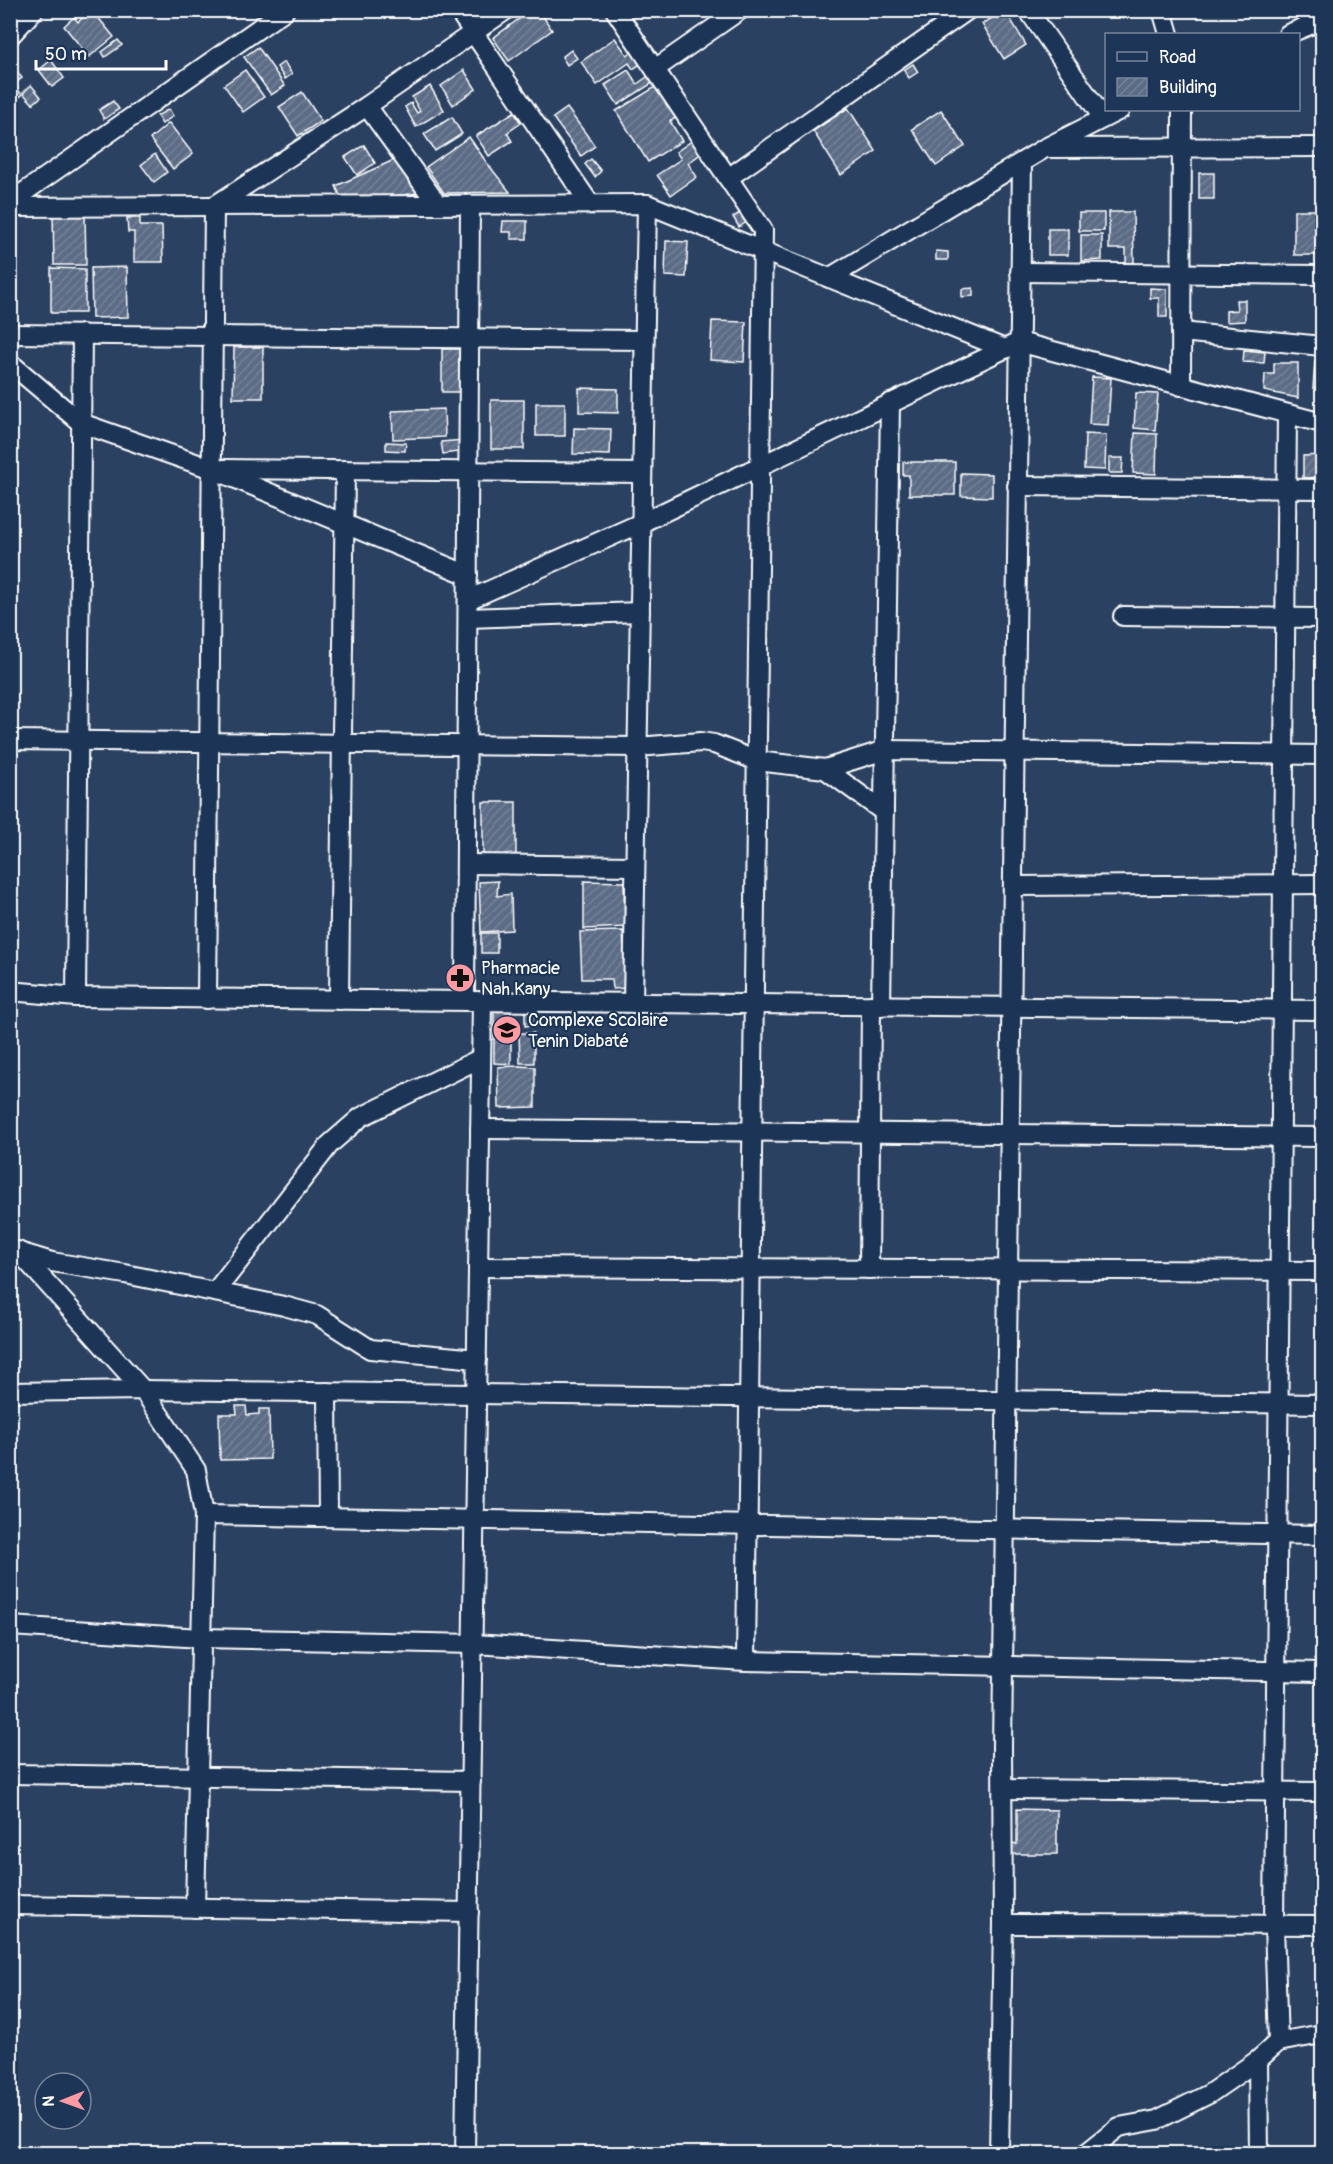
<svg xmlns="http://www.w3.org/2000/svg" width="1333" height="2164" font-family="Pangolin,sans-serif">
	<defs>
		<pattern id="building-hatch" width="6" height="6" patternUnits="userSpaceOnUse" patternTransform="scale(1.5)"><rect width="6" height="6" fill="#5b6c86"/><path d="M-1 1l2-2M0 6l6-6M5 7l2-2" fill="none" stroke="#748298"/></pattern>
	</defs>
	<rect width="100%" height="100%" fill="#2a4161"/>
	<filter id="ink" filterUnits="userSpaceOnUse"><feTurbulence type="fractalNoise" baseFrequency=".0167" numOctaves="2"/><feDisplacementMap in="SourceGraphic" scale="12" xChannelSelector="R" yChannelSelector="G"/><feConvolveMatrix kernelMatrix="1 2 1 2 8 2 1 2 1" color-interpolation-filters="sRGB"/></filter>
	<g filter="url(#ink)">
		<g fill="url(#building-hatch)" stroke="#fff" stroke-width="1.5">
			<path d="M92 10 114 37 89 57 64 26 74 17 78 22Z"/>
			<path d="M531 10H539L552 30 509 61 493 38Z"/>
			<path d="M1005 10 1026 45 1004 59 982 24Z"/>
			<path d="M615 38 627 55 633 51 642 63 633 69 629 63 597 85 581 62Z"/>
			<path d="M118 40 122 45 105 57 102 52Z"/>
			<path d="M258 47 285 86 271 95 244 57Z"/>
			<path d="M571 50 577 58 567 65 562 57Z"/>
			<path d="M51 60 64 78 52 87 39 70Z"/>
			<path d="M10 62 22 78 14 84 22 95 10 104Z"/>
			<path d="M284 62 292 74 285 79 277 67Z"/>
			<path d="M913 64 918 72 909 78 904 70Z"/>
			<path d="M245 70 264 97 243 112 224 85Z"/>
			<path d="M464 70 476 89 453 105 441 86Z"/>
			<path d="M628 70 637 84 650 75 654 82 618 105 605 85Z"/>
			<path d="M31 85 41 97 33 104 23 93Z"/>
			<path d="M430 86 444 110 416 127 405 107 411 103 417 113 420 111 412 97Z"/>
			<path d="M657 86 676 118 670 121 682 141 648 162 616 111Z"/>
			<path d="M302 92 321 121 298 136 279 107Z"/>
			<path d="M113 101 119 109 104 119 99 110Z"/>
			<path d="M567 108 595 146 581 156 553 118Z"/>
			<path d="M848 108 876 151 841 175 813 131Z"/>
			<path d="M169 109 173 116 162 124 157 116Z"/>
			<path d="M941 110 965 146 936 166 912 129Z"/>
			<path d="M514 112 521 123 507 133 512 141 489 156 476 136Z"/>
			<path d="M452 117 462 134 435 151 424 134Z"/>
			<path d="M169 123 193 154 173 169 150 139Z"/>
			<path d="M469 137 487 163 510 192 444 193 426 167Z"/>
			<path d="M693 140 702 153 688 163 697 177 671 195 657 175 681 159 676 152Z"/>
			<path d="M364 145 375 163 357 175 345 157Z"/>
			<path d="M155 154 167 172 154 182 141 165Z"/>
			<path d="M591 159 601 171 595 177 585 164Z"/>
			<path d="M394 160 417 193 343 203 336 186Z"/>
			<rect x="1199" y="173" width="15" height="26"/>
			<path d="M745 210 751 219 739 227 733 217Z"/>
			<rect x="1294" y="210" width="28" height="45"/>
			<path d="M1109 212H1133L1134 263H1126V249H1109Z"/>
			<rect x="1079" y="213" width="25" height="18"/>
			<path d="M85 214 86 265H54L53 215Z"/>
			<path d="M127 218H140V226H162L163 262H134V232H128Z"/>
			<path d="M503 221H527V239H511V232H502Z"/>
			<rect x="1048" y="229" width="20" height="26"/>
			<path d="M1081 235H1102V260L1081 261Z"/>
			<path d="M666 241 688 242 686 277 665 276Z"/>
			<path d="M936 251 948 252V260H936Z"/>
			<path d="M127 267 128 317 92 318 91 268Z"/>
			<path d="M51 268 85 269V313H51Z"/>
			<path d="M973 288V296L962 297V289Z"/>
			<path d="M1150 288 1167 289V317H1159V298H1150Z"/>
			<path d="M1236 300H1245V321L1226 322V311L1237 310Z"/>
			<path d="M712 321 746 322 744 362 710 360Z"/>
			<path d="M234 347H263V398H233Z"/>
			<rect x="442" y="349" width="23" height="43"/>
			<path d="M1244 350 1265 352 1264 363 1243 362Z"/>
			<path d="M1315 361 1322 362V389L1313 388Z"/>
			<path d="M1274 363H1298V398L1264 391 1265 374H1274Z"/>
			<path d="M1092 377 1111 378 1108 425 1089 424Z"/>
			<path d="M579 388 618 389V413L579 412Z"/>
			<path d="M1136 393 1158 394 1155 430 1134 428Z"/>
			<rect x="491" y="400" width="33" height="49"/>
			<rect x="536" y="403" width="29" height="33"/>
			<path d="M444 409 445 437 393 439 392 411Z"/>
			<path d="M574 428 611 429 610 455 573 454Z"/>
			<path d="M1135 433 1157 434 1156 474 1133 473Z"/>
			<path d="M1085 434 1106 435 1105 470 1084 469Z"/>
			<path d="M464 440 465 451 443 454 441 442Z"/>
			<path d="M386 442 406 443 405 451 386 450Z"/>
			<path d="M1322 455V477L1303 478V456Z"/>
			<path d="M1109 458H1123L1122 473H1109Z"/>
			<path d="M903 462H955V495H909V475H903Z"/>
			<path d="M961 473 992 474V497L961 496Z"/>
			<rect x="483" y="802" width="33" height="53"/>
			<path d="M498 881 497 896 511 894 512 930 481 932 479 882Z"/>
			<path d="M584 881 624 882 625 927 584 929Z"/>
			<path d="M623 931 626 988 613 989 612 979H582L580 932Z"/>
			<rect x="481" y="933" width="16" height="20"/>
			<path d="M536 1005 537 1025 525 1026V1006Z"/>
			<path d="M494 1007 511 1008V1064L494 1063Z"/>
			<path d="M519 1033H534V1063H520Z"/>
			<path d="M519 1066 535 1067V1107L499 1108 498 1067Z"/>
			<path d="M236 1406H246L247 1415 259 1414V1409H269L270 1459 220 1460 219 1414H237Z"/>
			<path d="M1017 1809 1057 1810V1854H1012V1843L1017 1844Z"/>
		</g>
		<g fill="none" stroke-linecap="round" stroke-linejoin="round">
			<g stroke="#fff" stroke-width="22">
				<g id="minor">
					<path d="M458 10 590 204"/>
					<path d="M615 10 763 230 746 1661"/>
					<path d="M1028 10 1103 118"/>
					<path d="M1162 10 1169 34"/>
					<path d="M1288 34 1322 20"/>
					<path d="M10 36 34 10"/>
					<path d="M655 69 740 10"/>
					<path d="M367 106 438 205"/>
					<path d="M1049 148 1322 147"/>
					<path d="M728 178 968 10"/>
					<path d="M10 202 285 10"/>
					<path d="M10 207 647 204 1005 349"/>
					<path d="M1020 272 1322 275"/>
					<path d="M829 278 1045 148 1120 110"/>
					<path d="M1181 332 1322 346"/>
					<path d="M10 334 644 340"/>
					<path d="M10 363 81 423 212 469 468 575"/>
					<path d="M1181 386 1182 110"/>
					<path d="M223 469 642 473"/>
					<path d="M1017 486 1322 489"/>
					<path d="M468 600 641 523 1019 342 1322 423"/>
					<path d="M1123 616 1322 618"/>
					<path d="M468 618 640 612"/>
					<path d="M10 740 637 747 701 742 714 744 757 761 825 769 885 750 1322 755"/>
					<path d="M825 769 884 812"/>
					<path d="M466 864 635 866"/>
					<path d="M1013 886 1322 884"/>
					<path d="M10 991 76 997 1322 1010"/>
					<path d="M76 997 82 334"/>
					<path d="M207 999 214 206 367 106 506 10"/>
					<path d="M339 1000 345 470"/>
					<path d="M465 1001 470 205"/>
					<path d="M633 1003 647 204"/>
					<path d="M881 1006 890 403"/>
					<path d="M480 1129 1322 1137"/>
					<path d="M18 1251 143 1390 196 1470 204 1515 195 1908"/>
					<path d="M19 1252 52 1262 125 1274 284 1306 317 1315 370 1349 477 1359"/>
					<path d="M478 1267 1322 1271"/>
					<path d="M869 1269 871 1005"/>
					<path d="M215 1292 330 1144 361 1117 481 1058"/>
					<path d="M10 1392 143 1390 1322 1404"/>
					<path d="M327 1392 328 1517"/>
					<path d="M204 1515 1322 1535"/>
					<path d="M10 1626 201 1638 474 1644 746 1661 1322 1672"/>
					<path d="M10 1774 471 1781"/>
					<path d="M1003 1789 1322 1792"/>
					<path d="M10 1905 469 1912"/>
					<path d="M1003 1924 1322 1925"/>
					<path d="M1278 2042 1274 1925 1287 414"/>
					<path d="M1258 2060 1259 2154"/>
					<path d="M465 2154 482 1001"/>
					<path d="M999 2154 1003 1924 1002 1747 1022 162"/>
					<path d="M1085 2154 1119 2127 1157 2120 1209 2094 1258 2060 1278 2042 1322 2034"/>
				</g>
			</g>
			<use href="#minor" stroke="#1d3557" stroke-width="18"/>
		</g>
	</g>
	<defs>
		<g id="pharmacy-disc" transform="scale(1.5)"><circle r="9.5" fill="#ff9aa2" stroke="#1d3557"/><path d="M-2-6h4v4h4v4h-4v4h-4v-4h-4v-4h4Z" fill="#111"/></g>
		<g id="school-disc" transform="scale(1.5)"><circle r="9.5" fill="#ff9aa2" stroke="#1d3557"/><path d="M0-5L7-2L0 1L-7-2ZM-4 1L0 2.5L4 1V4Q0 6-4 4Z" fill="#111"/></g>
	</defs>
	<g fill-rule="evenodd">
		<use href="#pharmacy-disc" x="460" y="978"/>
		<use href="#school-disc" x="507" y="1030"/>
	</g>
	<g text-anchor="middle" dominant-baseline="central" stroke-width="4.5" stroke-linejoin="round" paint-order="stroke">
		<g font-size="18" fill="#fff" stroke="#1d3557" text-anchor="start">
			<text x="481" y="968">Pharmacie<tspan x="481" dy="21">Nah Kany</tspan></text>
			<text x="528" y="1020">Complexe Scolaire<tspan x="528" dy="21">Tenin Diabaté</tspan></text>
		</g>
	</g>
	<rect width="1333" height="2164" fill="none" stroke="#1d3557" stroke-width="36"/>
	<rect x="18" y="18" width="1297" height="2128" fill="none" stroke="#fff" stroke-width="2" filter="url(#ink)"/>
	<rect x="1105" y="33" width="195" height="78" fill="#1d3557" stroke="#77869a" stroke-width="1.5"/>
	<rect x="1117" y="52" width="30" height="9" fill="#1d3557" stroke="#77869a" stroke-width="1.5"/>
	<text x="1159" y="63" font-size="18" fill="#ffffff">Road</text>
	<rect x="1117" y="78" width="30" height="18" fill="url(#building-hatch)" stroke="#77869a" stroke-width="1.5"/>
	<text x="1159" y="93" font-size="18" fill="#ffffff">Building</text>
	<g transform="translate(63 2101) rotate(269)"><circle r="28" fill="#1d3557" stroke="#77869a" stroke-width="1.5"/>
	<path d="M0-4.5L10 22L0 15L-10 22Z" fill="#ff9aa2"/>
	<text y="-9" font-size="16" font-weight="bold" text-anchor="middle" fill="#ffffff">N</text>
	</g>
	<path d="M36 60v9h130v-9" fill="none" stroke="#ffffff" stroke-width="3"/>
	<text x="45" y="60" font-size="18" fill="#ffffff" stroke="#1d3557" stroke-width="4.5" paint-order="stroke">50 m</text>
</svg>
